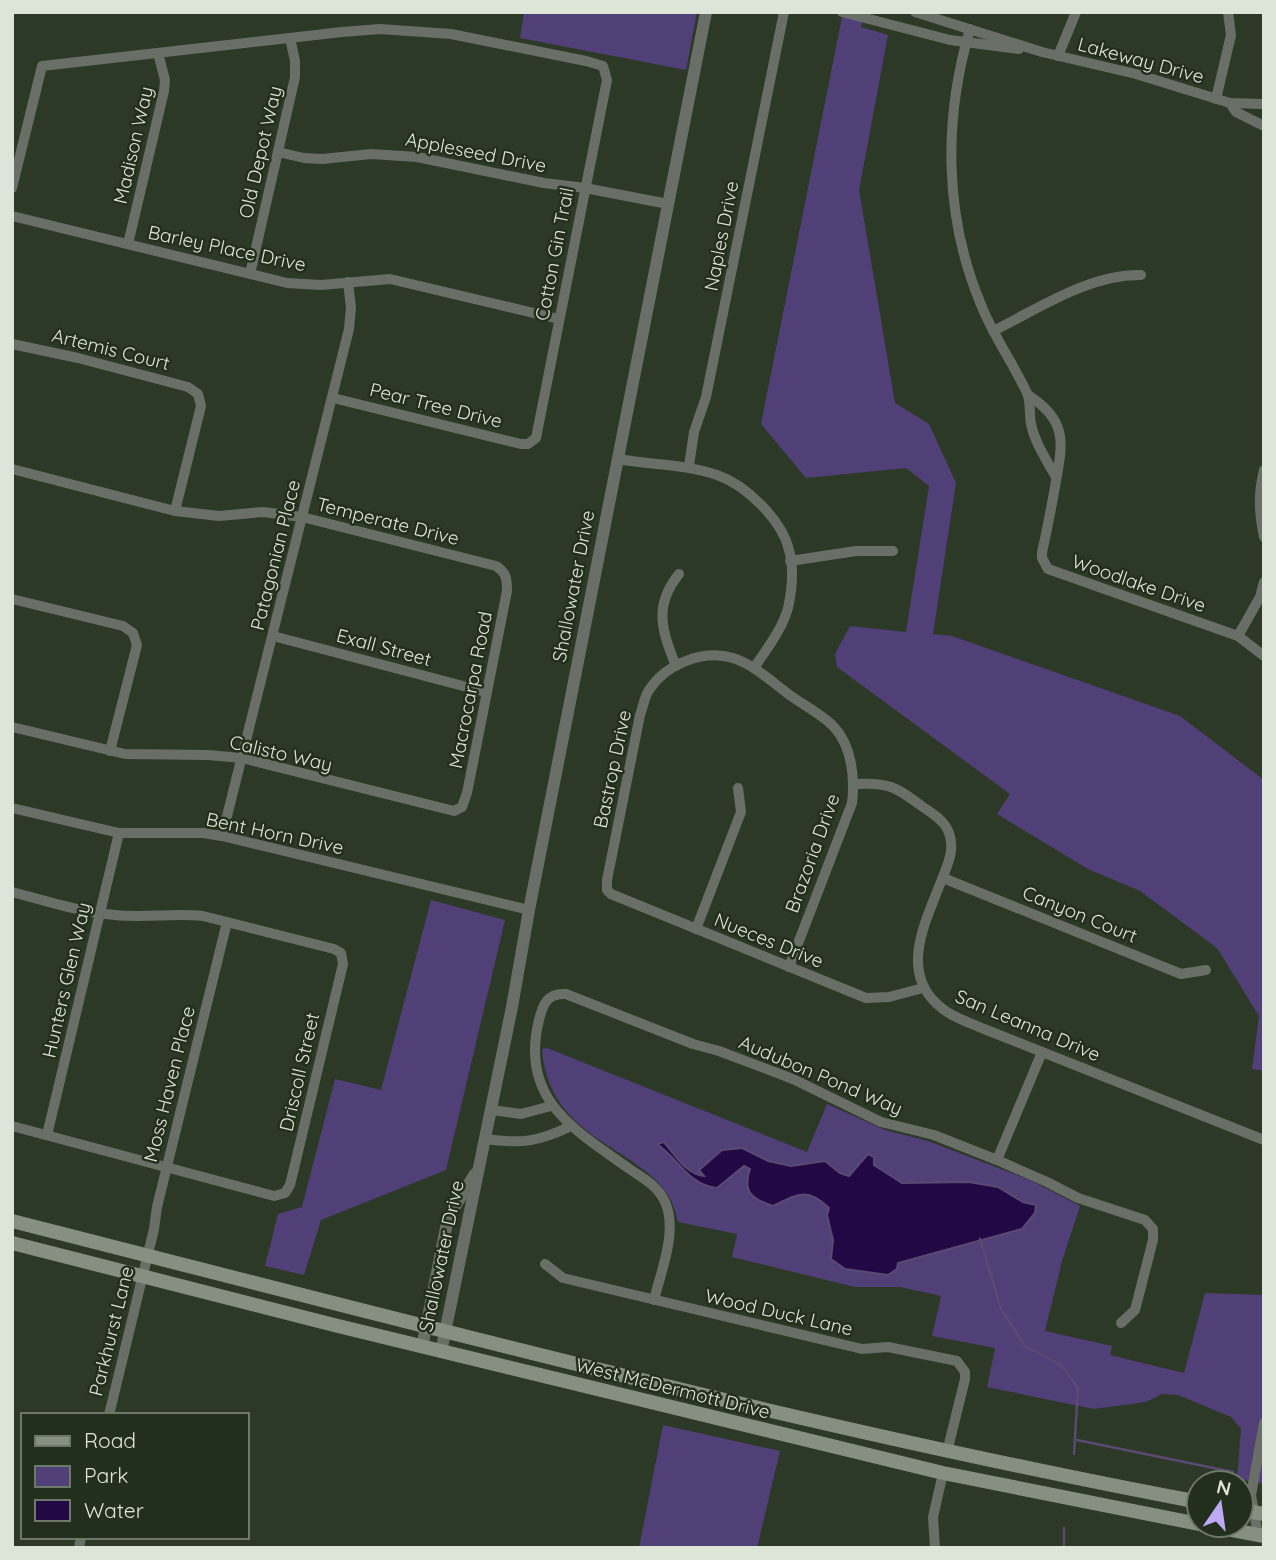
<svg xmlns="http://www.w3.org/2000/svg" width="1276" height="1560" font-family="Quicksand,sans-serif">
	<rect width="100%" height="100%" fill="#2d3927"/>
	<g fill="#513f78">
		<path d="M524 12H697L686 70 520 38Z"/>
		<path d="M843 12H866L861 27 888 35 859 190 895 403 929 424 956 483 933 634 952 636 1180 716 1264 780V1071L1252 1069 1259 1016 1217 948 1140 891 1088 869 997 814 1010 794 837 667 835 654 850 626 906 632 929 486 906 468 806 478 761 424Z"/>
		<path d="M431 900 505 920 446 1170 321 1220 304 1275 265 1266 278 1214 302 1207 335 1079 381 1090Z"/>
		<path d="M547 1048 807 1152 827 1104 885 1130 928 1141 1032 1181 1080 1206 1062 1261 1045 1331 1112 1346 1110 1355 1184 1373 1205 1293 1264 1295V1484L1237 1479 1241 1429 1231 1417 1178 1395 1162 1394 1146 1402 1094 1409 987 1387 995 1348 932 1336 941 1296 900 1287H855L732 1257 737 1234 678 1222C666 1145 550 1154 542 1049Z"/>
		<path d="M663 1425 780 1451 757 1548H639Z"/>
	</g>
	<path fill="#220844" stroke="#5a4a71" stroke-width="2" d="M664 1142C675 1155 686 1174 704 1176L699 1170 722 1150 742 1148 768 1161 791 1166 825 1161 840 1173 849 1176 868 1154 874 1157V1165L902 1183 969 1182 998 1187 1023 1202 1036 1205 1035 1213 1022 1229 898 1263 897 1269 888 1275 845 1269 831 1259 833 1240 827 1215 829 1208C807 1187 798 1194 773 1206 752 1199 742 1192 750 1169L744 1166 717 1188C688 1185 679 1159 657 1144Z"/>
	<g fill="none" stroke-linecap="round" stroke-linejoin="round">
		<g stroke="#5a4a71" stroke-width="2.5">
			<path d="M980 1239 1001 1309 1025 1346 1061 1365 1078 1388 1074 1454"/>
			<path d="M1077 1440 1233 1472"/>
			<path d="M1064 1548V1528"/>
		</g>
		<g stroke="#696f66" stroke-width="10">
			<path d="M842 12 950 40 1019 49"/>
			<path d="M915 12 1042 52 1136 74 1230 103 1264 104"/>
			<path d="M970 29C943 121 944 218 982 307 994 337 1013 363 1027 393 1031 402 1029 414 1031 424 1035 443 1047 461 1056 477"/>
			<path d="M1058 56 1076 12"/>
			<path d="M1216 99 1231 35 1228 12"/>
			<path d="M1230 103 1236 112 1264 126"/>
			<path d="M278 152 304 158 322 159 371 154 417 157 544 183 585 188 668 204"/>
			<path d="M12 188 42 66 342 32 380 29 451 34 586 61 603 66 607 80 536 438 528 444H521L333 398"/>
			<path d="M12 216 287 283 321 285 390 279 559 319"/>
			<path d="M128 244 164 91 165 80 158 53"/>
			<path d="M250 274 295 77V61L290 38"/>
			<path d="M993 331C1038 309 1089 274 1141 275"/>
			<path d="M12 344 78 358 188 387 198 394 201 406 175 511"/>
			<path d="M1028 395C1070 422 1062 445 1055 487 1051 509 1047 531 1042 552V558L1048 569 1238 636 1264 656"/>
			<path d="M618 459C651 465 685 464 717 475 746 485 782 520 789 550 794 568 792 590 788 608 782 630 766 650 754 668"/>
			<path d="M689 466 694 432 706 397 784 12"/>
			<path d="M12 469 175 511 219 516 263 512 302 517 496 566C507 573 507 580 507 591L467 793 462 807 454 811 242 758 208 755 125 754 12 727"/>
			<path d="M1264 470C1258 494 1259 513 1264 537"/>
			<path d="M790 561 856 551H893"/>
			<path d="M12 599 123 626 133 633 137 645 110 751"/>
			<path d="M273 636 486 692"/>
			<path d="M1238 636 1260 597 1264 582"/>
			<path d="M676 666C662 631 653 606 679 574"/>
			<path d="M855 784C889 782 896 787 923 807 933 814 945 821 949 833 955 849 948 864 942 879 927 919 899 969 937 1004 949 1016 968 1022 984 1029L1264 1140"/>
			<path d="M12 808 119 833H203L222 836 529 910"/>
			<path d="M222 836 349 329 351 308 348 282"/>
			<path d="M943 878 1181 974 1206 970"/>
			<path d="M12 892C46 901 80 912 115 915 144 918 174 913 203 916L334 949 341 953 343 964 290 1185 285 1193 274 1196 12 1126"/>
			<path d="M696 929 741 812 738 788"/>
			<path d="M789 967 852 803C855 779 852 746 834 727 823 715 805 706 791 696 773 683 755 665 733 658 703 649 666 664 649 690 644 697 643 708 640 715L607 880V890L611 894 866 998 889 997 923 988"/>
			<path d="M491 1110 521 1114 551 1106"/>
			<path d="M47 1135 119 833"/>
			<path d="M485 1139C521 1144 538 1142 571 1126"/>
			<path d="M997 1160 1042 1052"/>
			<path d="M545 1264 563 1278 862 1349 888 1347 957 1361 965 1372V1379L947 1452"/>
			<path d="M654 1300C661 1271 678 1231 665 1202 658 1186 644 1179 631 1170 575 1130 519 1100 539 1020 543 1004 547 993 566 994L693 1044 719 1051 793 1079 881 1122 934 1135 997 1160 1047 1182 1078 1198 1145 1220 1153 1229V1240L1135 1310 1121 1323"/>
			<path d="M109 1415 154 1229 157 1207 227 922"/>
			<path d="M1258 1535 1251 1495 1264 1423"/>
			<path d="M79 1548 81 1537"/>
			<path d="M935 1548 933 1517 943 1473"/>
		</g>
		<g stroke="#696f66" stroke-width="12">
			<path d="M422 1347 447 1223 455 1206 475 1174"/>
			<path d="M441 1352 512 1007 529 910 706 12"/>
		</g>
		<g stroke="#868f81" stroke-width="14">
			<path d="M12 1221C406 1321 800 1427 1199 1502"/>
			<path d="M12 1243 334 1325 943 1473 1199 1524"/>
			<path d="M1241 1510 1264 1514"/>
			<path d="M1206 1525 1264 1536"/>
		</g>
	</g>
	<g text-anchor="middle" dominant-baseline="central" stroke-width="5" stroke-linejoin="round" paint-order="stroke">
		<g font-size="19" fill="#dde5d9" stroke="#232f1d">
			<text transform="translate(1141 60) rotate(15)">Lakeway Drive</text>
			<text transform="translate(133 145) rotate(-77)">Madison Way</text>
			<text transform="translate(260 152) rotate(-77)">Old Depot Way</text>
			<text transform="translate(476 152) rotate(11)">Appleseed Drive</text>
			<text transform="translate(721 236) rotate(-79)">Naples Drive</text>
			<text transform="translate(227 248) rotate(12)">Barley Place Drive</text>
			<text transform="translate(554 254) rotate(-79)">Cotton Gin Trail</text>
			<text transform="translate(111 349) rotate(14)">Artemis Court</text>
			<text transform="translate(436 405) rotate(14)">Pear Tree Drive</text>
			<text transform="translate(388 521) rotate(14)">Temperate Drive</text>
			<text transform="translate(275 555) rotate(-76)">Patagonian Place</text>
			<text transform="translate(1139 583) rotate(19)">Woodlake Drive</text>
			<text transform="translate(573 586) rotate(-79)">Shallowater Drive</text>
			<text transform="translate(384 647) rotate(15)">Exall Street</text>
			<text transform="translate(470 690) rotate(-79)">Macrocarpa Road</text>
			<text transform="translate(281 753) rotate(13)">Calisto Way</text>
			<text transform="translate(612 769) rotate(-78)">Bastrop Drive</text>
			<text transform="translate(275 833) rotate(12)">Bent Horn Drive</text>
			<text transform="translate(812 853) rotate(-70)">Brazoria Drive</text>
			<text transform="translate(1080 914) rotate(22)">Canyon Court</text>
			<text transform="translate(769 940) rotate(22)">Nueces Drive</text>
			<text transform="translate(66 980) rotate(-77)">Hunters Glen Way</text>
			<text transform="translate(1028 1025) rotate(23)">San Leanna Drive</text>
			<text transform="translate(299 1072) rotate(-77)">Driscoll Street</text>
			<text transform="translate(821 1075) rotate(23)">Audubon Pond Way</text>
			<text transform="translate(169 1084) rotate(-76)">Moss Haven Place</text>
			<text transform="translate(441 1256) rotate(-78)">Shallowater Drive</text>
			<text transform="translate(779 1312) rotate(13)">Wood Duck Lane</text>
			<text transform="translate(111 1331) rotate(-76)">Parkhurst Lane</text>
			<text transform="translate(673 1388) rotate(14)">West McDermott Drive</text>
		</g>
	</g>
	<rect width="1276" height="1560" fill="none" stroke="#dde5d9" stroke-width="28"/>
	<rect x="21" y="1413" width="228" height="126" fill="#232f1d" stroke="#6d7868" stroke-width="2"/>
	<rect x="35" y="1436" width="35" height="10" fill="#868f81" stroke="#6d7868" stroke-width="2"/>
	<text x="84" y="1448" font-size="21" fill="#dde5d9">Road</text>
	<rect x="35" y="1466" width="35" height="21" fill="#513f78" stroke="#6d7868" stroke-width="2"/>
	<text x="84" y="1483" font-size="21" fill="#dde5d9">Park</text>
	<rect x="35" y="1500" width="35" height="21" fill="#220844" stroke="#6d7868" stroke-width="2"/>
	<text x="84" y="1518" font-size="21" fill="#dde5d9">Water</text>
	<g transform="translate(1220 1504) rotate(13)"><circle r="33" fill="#232f1d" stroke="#6d7868" stroke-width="2"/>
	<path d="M0-5L12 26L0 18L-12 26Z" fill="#bea9f4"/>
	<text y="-10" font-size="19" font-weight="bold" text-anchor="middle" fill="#dde5d9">N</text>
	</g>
</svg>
